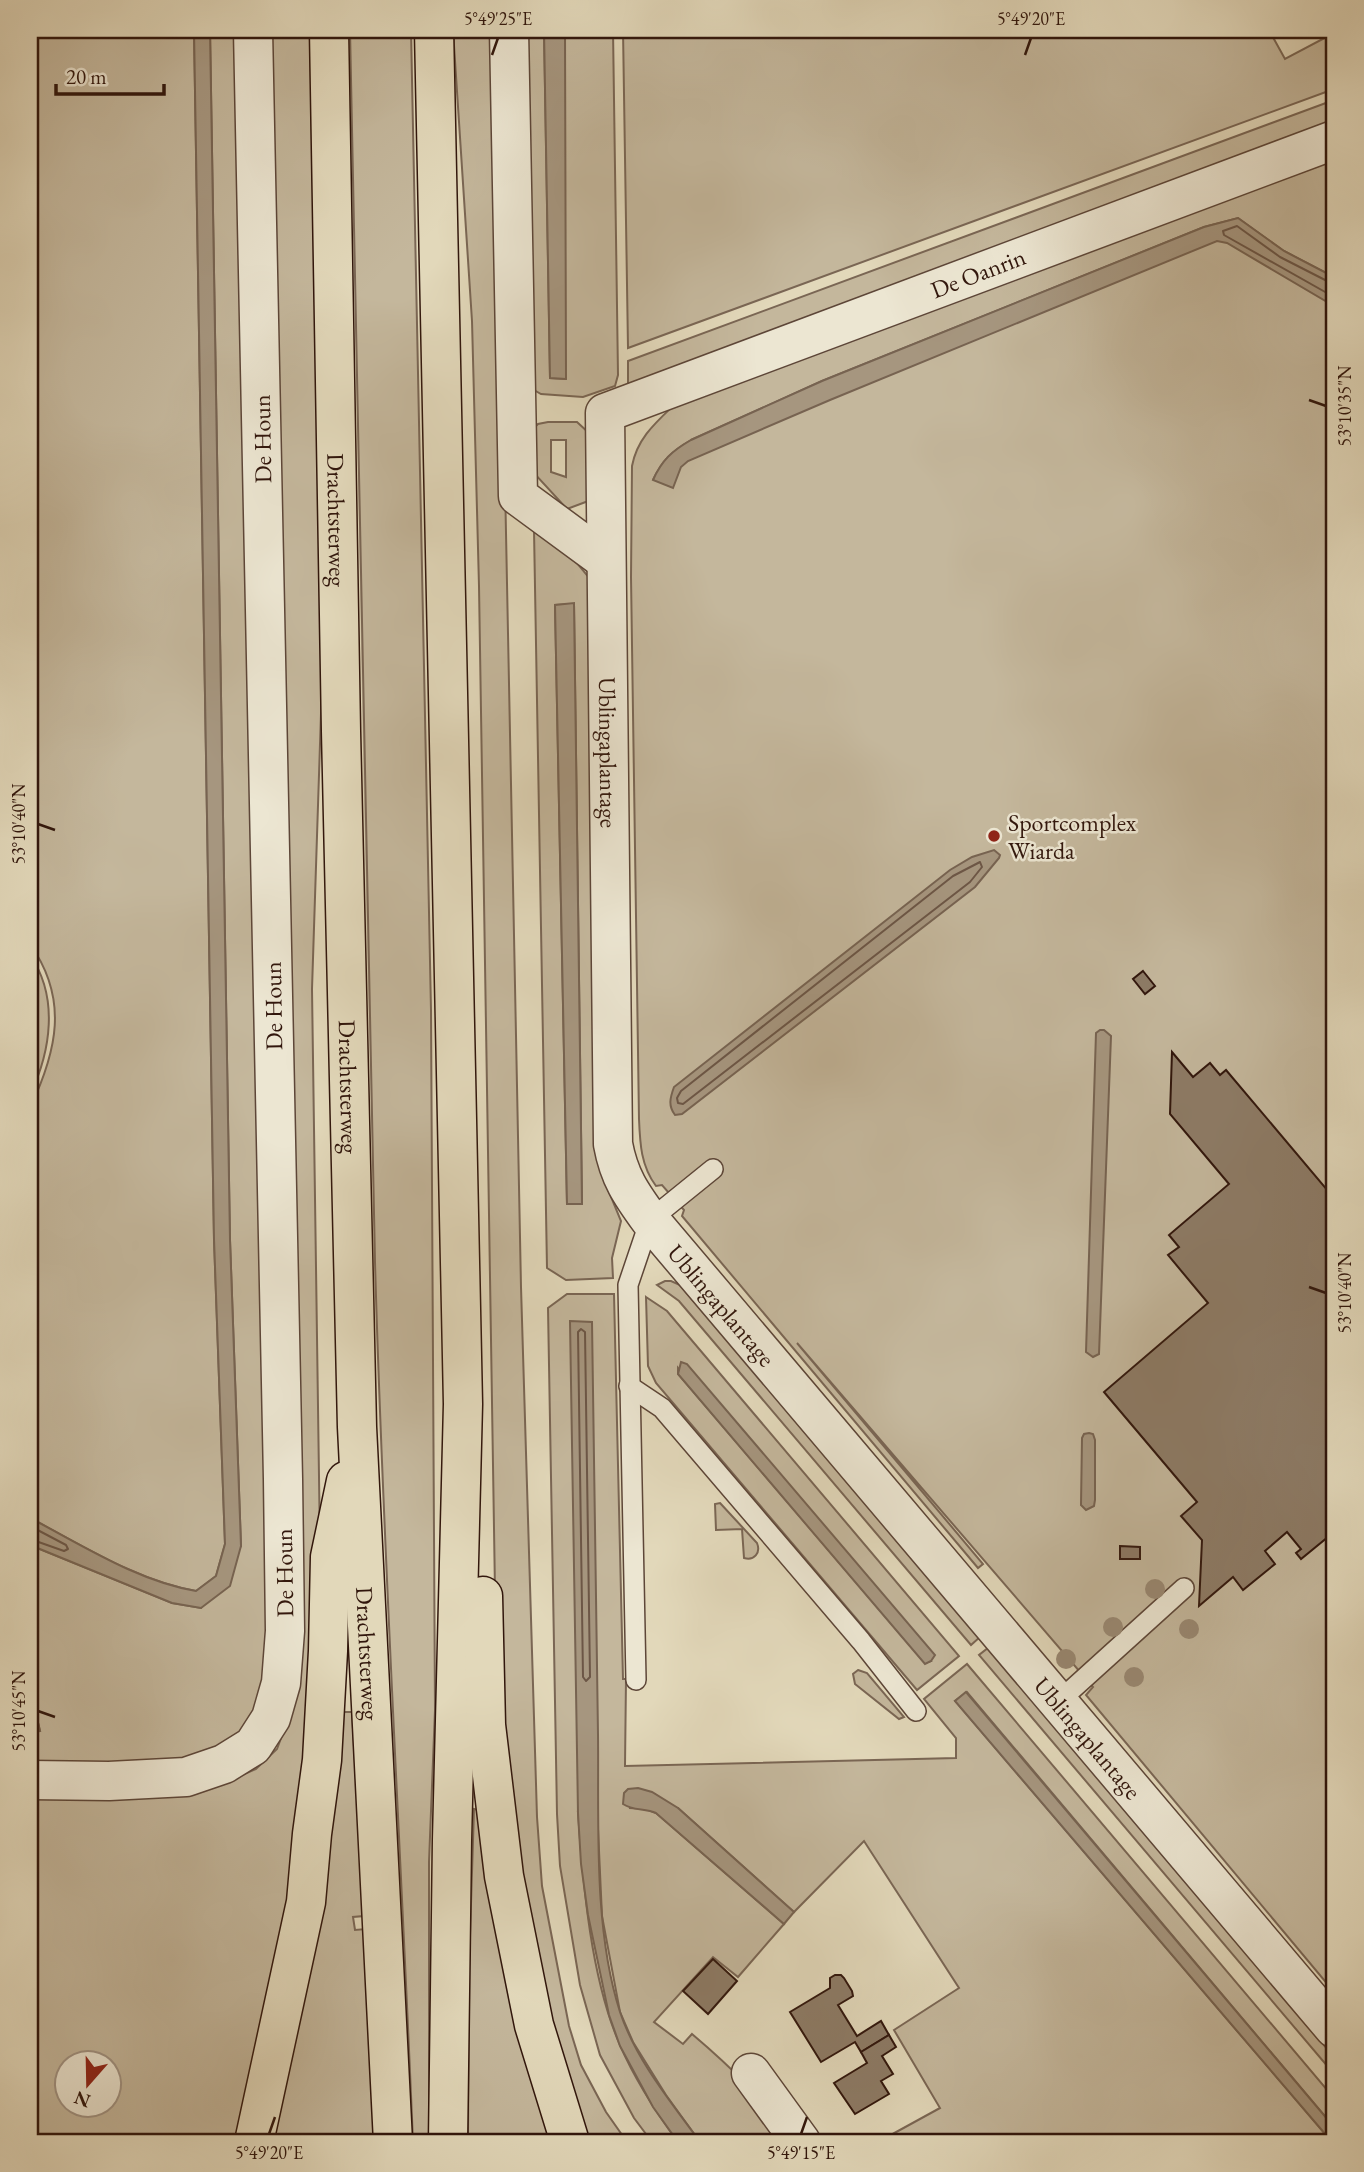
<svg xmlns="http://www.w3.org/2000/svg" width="1364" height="2172" font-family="'EB Garamond',serif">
	<rect width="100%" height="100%" fill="#e2d8ba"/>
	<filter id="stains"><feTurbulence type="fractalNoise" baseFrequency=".00286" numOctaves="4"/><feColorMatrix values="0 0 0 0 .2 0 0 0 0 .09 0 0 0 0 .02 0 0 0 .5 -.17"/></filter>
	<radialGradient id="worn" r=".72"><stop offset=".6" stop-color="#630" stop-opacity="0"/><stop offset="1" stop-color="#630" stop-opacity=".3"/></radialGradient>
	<g fill="#c4b79c" stroke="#7a6654" stroke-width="2" fill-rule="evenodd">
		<path d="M30 30H194L214 1239 225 1544 216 1576 196 1591C137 1581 82 1545 30 1518V1108C57 1051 69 999 30 944Z"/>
		<path d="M210 30H243L269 1681 244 1737 184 1766 30 1765V1733L40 1731 30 1689V1545L172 1603 201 1608 241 1546 230 1240Z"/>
		<path d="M264 30H310L322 683 312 989 320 1546 296 1888 242 2142H30V1796L213 1788 256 1769 277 1749 287 1722ZM66 2064H108V2106H66Z"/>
		<path d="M350 30H411L431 1010 435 1710 429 1862V2142H413C401 1849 383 1555 375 1262 363 851 358 440 350 30Z"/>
		<path d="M453 30H496L521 1287 537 1817 542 1886 569 2026 581 2065 606 2112 627 2142H579L516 1877 495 1591 479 586 472 321Z"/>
		<path d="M524 30H544L550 378 565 379V30H613L618 375 615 386 583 397 541 394 534 390Z"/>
		<path d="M623 30H1269L1285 59 1334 33V89L628 348Z"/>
		<path d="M1334 100V125L628 385V361Z"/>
		<path d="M1334 157V277L1284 251 1238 218 1204 227 822 381 691 440C672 451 662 460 653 480L675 453 1225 230 1334 289V1992L1086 1695 1093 1687 797 1343 983 1564 978 1568 682 1216 684 1210 662 1185 656 1186C641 1166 640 1144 639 1119L631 577 632 466C637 440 653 425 672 407Z"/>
		<path d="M548 422H577L590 434 591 500 567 509 532 471 534 428 538 424ZM551 440H566V477L551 472Z"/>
		<path d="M534 530 577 563 591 580 600 1170 621 1221 612 1258 613 1278 566 1280 547 1268ZM574 604 582 1203 567 1204 555 605Z"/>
		<path d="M30 955C59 997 51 1051 30 1095Z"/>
		<path d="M665 1281H671L680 1285 980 1637 971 1645 679 1301 657 1285Z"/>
		<path d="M567 1294H614L623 1679H626L625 1766 956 1758V1738L924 1699 967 1664 1334 2098V2127L967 1692 955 1701 1332 2142H878L940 2108 894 2030 959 1988 864 1841 794 1912 678 1808H629L646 1809 656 1813 784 1924 738 1977 713 1957 654 2022 683 2044 692 2034C731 2067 765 2100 793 2142H700L666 2095 633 2042 620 2012 602 1916 598 1829 578 1813C583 1885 591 1979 620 2045 635 2080 656 2112 678 2142H652L634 2118 600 2055 580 1985 560 1866 557 1814 548 1308Z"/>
		<path d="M646 1297 667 1311 959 1656 917 1690 656 1383 648 1366ZM678 1368 931 1661 925 1663 678 1374Z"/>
		<path d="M720 1503 757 1543C761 1553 754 1561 744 1558L742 1529 716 1530 715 1504Z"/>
		<path d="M988 1648 1334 2057V2074L979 1655Z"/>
		<path d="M858 1670 867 1673 904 1717 899 1719 855 1684 853 1674Z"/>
		<path d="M334 1712H352L364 1916 353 1917 355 1930 366 1929 375 2142H264Z"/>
		<path d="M474 1809 485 1811 558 2142H468L469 1967Z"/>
	</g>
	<g fill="#a6967f" stroke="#776351" stroke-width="2">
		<path d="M194 30H210L230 1240 241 1546 230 1586 201 1608 172 1603 30 1545V1518C82 1545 137 1581 196 1591L216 1576 225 1544 214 1239Z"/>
		<path d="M544 30H565L566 379 550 378Z"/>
		<path d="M1238 218 1284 251 1334 277V306L1227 243 1217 241 830 400 688 461 681 467 673 488 653 480C662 460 672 451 691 440L822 381 1204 227Z"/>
		<path d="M574 603 582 1204H567L555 605Z"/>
		<path d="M994 850 1000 855 999 858 975 887 682 1114 675 1115C668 1106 670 1098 674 1087L950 870 972 857Z"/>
		<path d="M1100 1030H1104L1111 1036 1099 1354 1093 1357 1086 1352 1096 1033Z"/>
		<path d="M570 1321 592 1322C594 1459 596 1596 598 1734 599 1822 593 1928 620 2012 636 2060 671 2102 700 2142H678L653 2107 620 2046 609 2015 588 1915 581 1864 578 1813Z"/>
		<path d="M681 1362 687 1364 935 1655 931 1661 925 1664 678 1374Z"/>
		<path d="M1089 1433 1093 1434 1095 1440V1500L1094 1506 1086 1510 1081 1505 1082 1438 1084 1434Z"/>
		<path d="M30 1689 40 1731 30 1733Z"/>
		<path d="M966 1692 1334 2127V2142H1332L955 1701Z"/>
		<path d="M638 1788 652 1792 678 1808 794 1912 784 1924 656 1813C645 1808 633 1811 623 1804L624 1793 628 1789Z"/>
	</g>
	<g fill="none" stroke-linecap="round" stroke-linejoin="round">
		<g stroke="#6c5646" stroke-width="2">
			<path d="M1334 283 1329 282 1280 257 1237 226 1223 231 1224 235 1334 297"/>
			<path d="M980 862 982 867 970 882 683 1104 678 1103 677 1098 681 1091 953 876Z"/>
			<path d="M581 1329 585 1332 590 1677 586 1681 583 1677 578 1332Z"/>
			<path d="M30 1526 66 1545 68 1549 64 1551 30 1539"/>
		</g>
	</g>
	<g fill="#8d7b66" stroke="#31160c" stroke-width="2">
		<path d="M1143 971 1155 986 1145 994 1133 979Z"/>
		<path d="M1172 1052 1193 1077 1210 1063 1220 1075 1226 1070 1334 1198V1532L1301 1559 1296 1553 1301 1549 1287 1532 1265 1551 1275 1564 1243 1590 1233 1577 1199 1606 1202 1540 1181 1516 1197 1502 1104 1392 1208 1303 1168 1255 1179 1247 1169 1235 1229 1184 1170 1114Z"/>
		<path d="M1120 1546 1140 1547V1559H1120Z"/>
		<path d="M713 1959 737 1981 708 2014 683 1991Z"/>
		<path d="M835 1975H841L844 1978 852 1991 853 1996 838 2005 857 2036 881 2021 889 2035 861 2052 855 2042 821 2062 790 2012 830 1988V1978Z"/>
		<path d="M889 2035 896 2047 882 2056 893 2074 881 2081 889 2094 855 2114 834 2083 867 2063 861 2052Z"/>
	</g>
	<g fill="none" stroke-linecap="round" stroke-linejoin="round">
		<g stroke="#5d4638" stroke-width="22">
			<g id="lane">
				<path d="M629 1386 662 1408 861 1641 916 1711"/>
				<path d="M636 1680 628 1285 650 1220 713 1169"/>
				<path d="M1058 1702 1184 1588"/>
			</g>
		</g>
		<g stroke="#5d4638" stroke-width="41">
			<g id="street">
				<path d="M509 30 518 496 605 560"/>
				<path id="s1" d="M1334 140 605 413 613 1144C619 1177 631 1194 650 1220L1334 2028"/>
				<path d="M30 1780 109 1781 186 1777 224 1764 253 1746 271 1718 281 1683 285 1631 283 1479 253 30"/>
				<path d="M751 2073 801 2142"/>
			</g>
		</g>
		<g stroke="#31160c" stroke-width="41">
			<g id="primary">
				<path id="s2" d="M329 30 341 731 357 1427 393 2142"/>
				<path d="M434 30 463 1404 452 1840 448 2142"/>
				<path d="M483 1596 486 1725 504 1876 534 2025 570 2142"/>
				<path d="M254 2142 306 1902 312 1834 322 1760 328 1651 330 1557 346 1481"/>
			</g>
		</g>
		<use href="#lane" stroke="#ece6d2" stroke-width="19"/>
		<use href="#street" stroke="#ece6d2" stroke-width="38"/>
		<use href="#primary" stroke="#e2d8ba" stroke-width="38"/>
	</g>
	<g fill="#998872">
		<circle cx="1155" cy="1589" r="10"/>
		<circle cx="1113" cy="1627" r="10"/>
		<circle cx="1189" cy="1629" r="10"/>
		<circle cx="1066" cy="1659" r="10"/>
		<circle cx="1134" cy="1677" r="10"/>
	</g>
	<path fill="none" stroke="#31160c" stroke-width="2.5" d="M492 55 498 38M1025 55 1031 38M1309 400 1326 406M38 824 55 830M1309 1287 1326 1293M38 1711 55 1717M269 2134 275 2117M801 2134 807 2117"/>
	<circle fill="#8f2418" stroke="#ece6d2" stroke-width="2.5" cx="994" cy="836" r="7"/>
	<g text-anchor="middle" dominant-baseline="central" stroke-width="5" stroke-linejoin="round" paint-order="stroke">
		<g font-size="24" fill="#31160c" stroke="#ece6d2">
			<text transform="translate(978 273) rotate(-21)">De Oanrin</text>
			<text transform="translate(262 439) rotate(-91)">De Houn</text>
			<text stroke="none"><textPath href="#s2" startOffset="490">Drachtsterweg</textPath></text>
			<text stroke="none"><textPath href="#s1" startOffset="1118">Ublingaplantage</textPath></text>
			<text transform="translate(273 1006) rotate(-91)">De Houn</text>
			<text stroke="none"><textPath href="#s2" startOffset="1057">Drachtsterweg</textPath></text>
			<text stroke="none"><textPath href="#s1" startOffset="1706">Ublingaplantage</textPath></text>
			<text transform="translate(284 1573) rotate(-91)">De Houn</text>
			<text stroke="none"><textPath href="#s2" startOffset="1624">Drachtsterweg</textPath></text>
			<text stroke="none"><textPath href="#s1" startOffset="2273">Ublingaplantage</textPath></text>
		</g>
		<g font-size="24" fill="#31160c" stroke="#ece6d2" text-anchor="start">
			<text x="1008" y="822">Sportcomplex<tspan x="1008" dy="28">Wiarda</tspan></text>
		</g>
	</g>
	<rect width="1364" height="2172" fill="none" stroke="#e2d8ba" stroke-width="77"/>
	<g transform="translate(88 2084) rotate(200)"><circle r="33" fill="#ece6d2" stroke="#a19383" stroke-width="2"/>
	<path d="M0-5L12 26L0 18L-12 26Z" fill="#8f2418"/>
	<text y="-10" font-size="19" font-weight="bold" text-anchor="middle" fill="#31160c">N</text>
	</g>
	<path d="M56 84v10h108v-10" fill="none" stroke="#31160c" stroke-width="3.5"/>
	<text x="66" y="84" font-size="21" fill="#31160c" stroke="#ece6d2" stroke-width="5" paint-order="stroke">20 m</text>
	<rect x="38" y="38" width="1288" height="2096" fill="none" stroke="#31160c" stroke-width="2.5"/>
	<g font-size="18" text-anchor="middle" fill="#31160c">
		<text x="498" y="25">5°49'25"E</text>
		<text x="1031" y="25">5°49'20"E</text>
		<text transform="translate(1345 406) rotate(-90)" y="6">53°10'35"N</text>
		<text transform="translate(19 824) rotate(-90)" y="6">53°10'40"N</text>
		<text transform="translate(1345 1293) rotate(-90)" y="6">53°10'40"N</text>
		<text transform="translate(19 1711) rotate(-90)" y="6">53°10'45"N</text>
		<text x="269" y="2159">5°49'20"E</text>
		<text x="801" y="2159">5°49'15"E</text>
	</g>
	<rect width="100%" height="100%" filter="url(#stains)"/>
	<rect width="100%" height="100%" fill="url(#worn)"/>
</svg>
